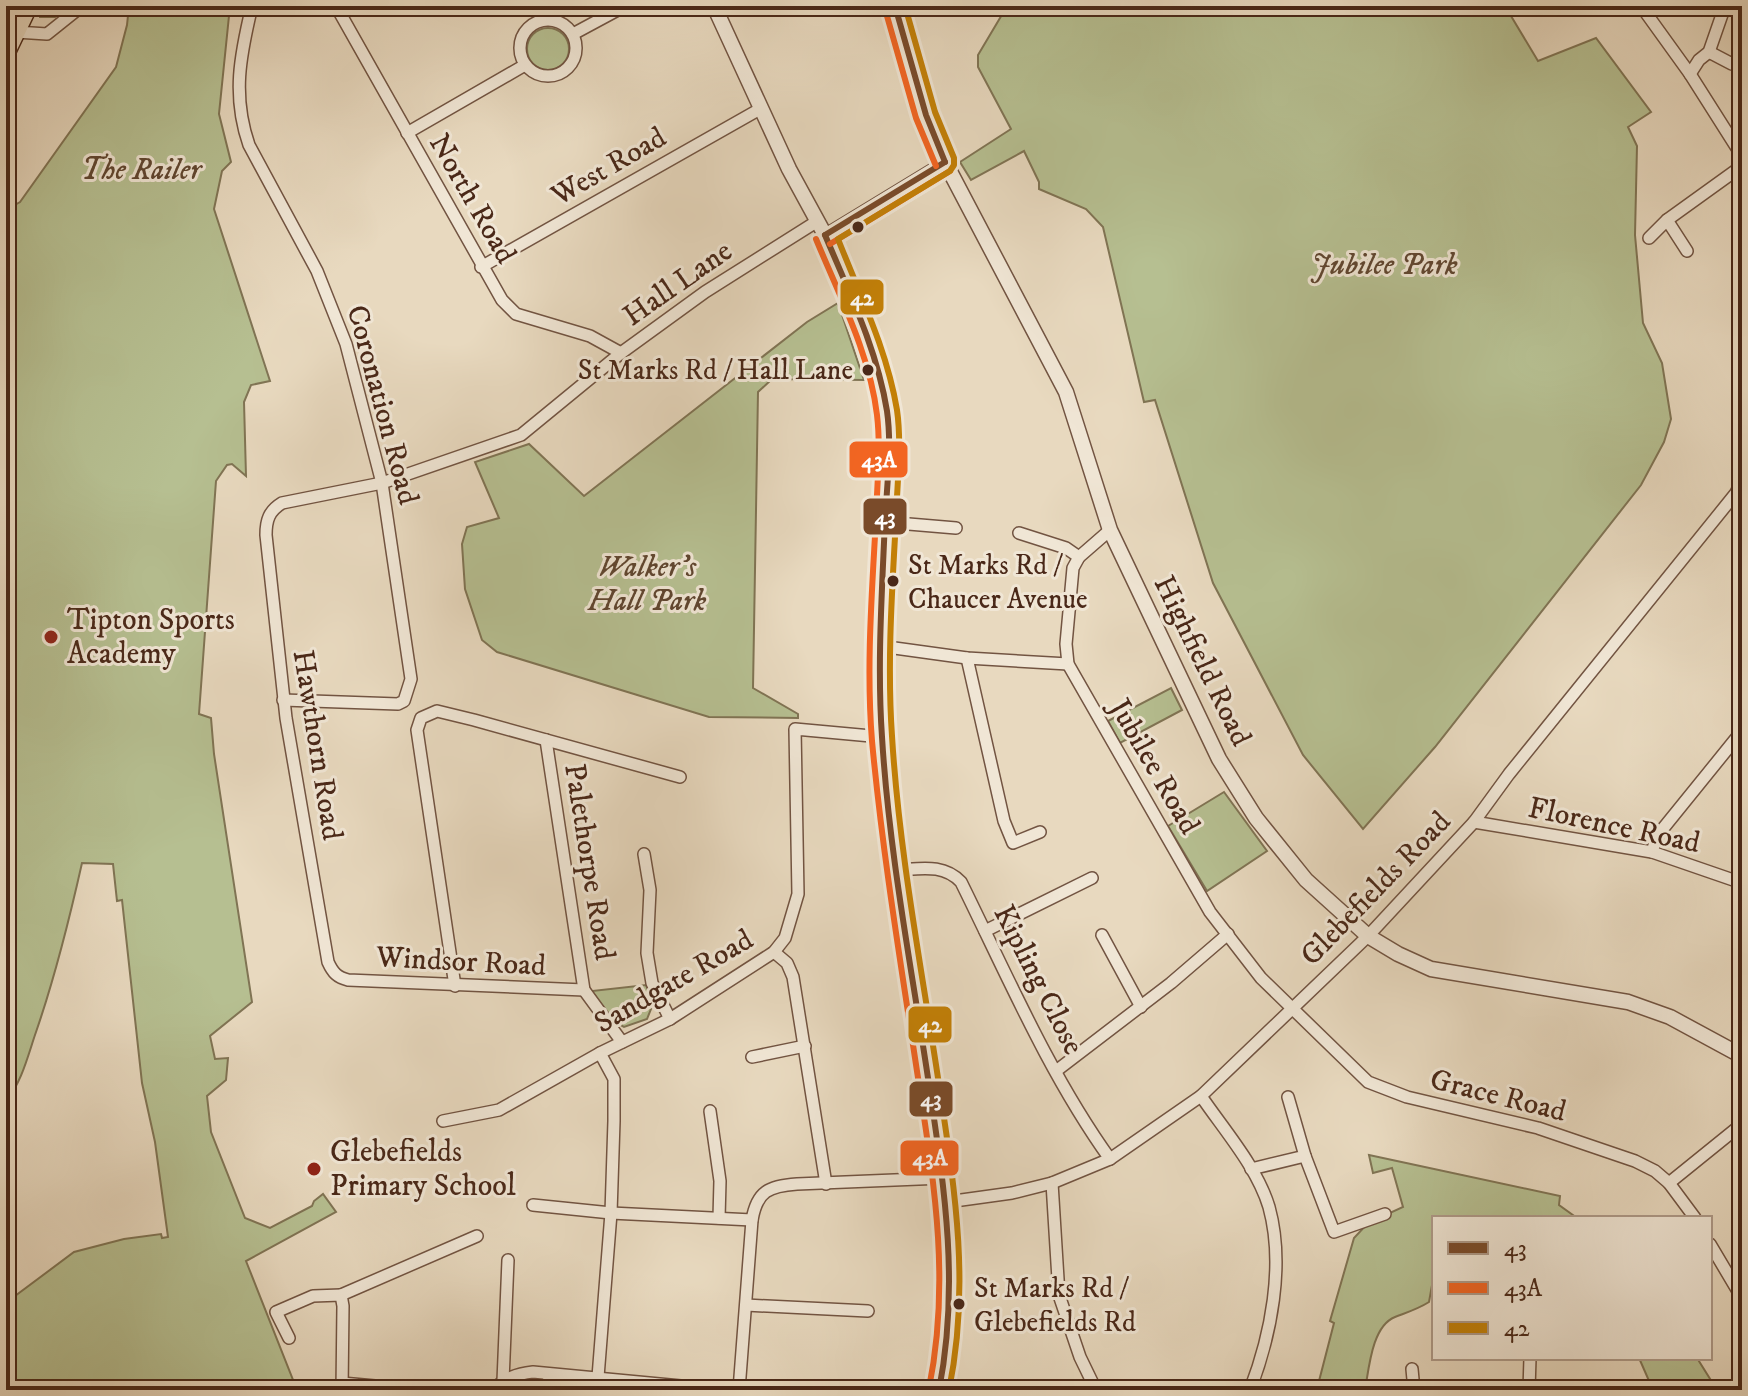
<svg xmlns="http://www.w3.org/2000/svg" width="1748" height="1396" font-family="'IM FELL DW Pica',serif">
	<rect width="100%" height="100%" fill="#e8d9bf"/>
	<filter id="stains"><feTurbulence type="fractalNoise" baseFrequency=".0025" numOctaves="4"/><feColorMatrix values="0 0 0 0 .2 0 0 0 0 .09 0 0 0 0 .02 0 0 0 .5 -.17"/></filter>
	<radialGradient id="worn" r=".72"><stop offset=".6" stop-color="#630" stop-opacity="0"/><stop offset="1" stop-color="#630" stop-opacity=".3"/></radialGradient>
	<g fill="#b6bf91" stroke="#807454" stroke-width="2">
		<path d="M38 6H69L55 17H40Z"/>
		<path d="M129 6H230L219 114 231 162 222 171 214 209 270 381 251 385 244 402 246 476 232 464 227 465 216 481 199 714 211 718 214 754 252 1002 210 1036 215 1059 228 1058 226 1080 207 1096 211 1132 245 1218 270 1228 312 1206 314 1201 323 1194 336 1212 246 1261 297 1390H6V1304L11 1299 74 1252 124 1239 161 1234 162 1238 168 1237 155 1142 142 1083 122 900 117 901 113 864 82 863C69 921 55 977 36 1032 28 1055 22 1082 6 1101V210L20 202 116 67 127 25Z"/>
		<path d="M1014 6H1505L1538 61 1596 38 1651 112 1628 127 1637 146 1635 235 1643 323 1662 363 1671 419 1664 442 1641 485 1435 747 1363 829 1303 755 1213 583 1155 400 1144 402 1103 227 1086 209 1039 189V182L1024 151 971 180 960 162 1011 129 978 67V55L1003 13Z"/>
		<circle cx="548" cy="49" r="21"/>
		<path d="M838 303 864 380 772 379 758 392 753 688 798 714V718L709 717 497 652 482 640 465 589 462 544 467 527 499 518 475 462 529 444 584 496 807 322Z"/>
		<path d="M1171 688 1182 710 1120 743 1108 721Z"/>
		<path d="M1224 792 1267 851 1207 891 1168 826Z"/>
		<path d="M646 985 653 1004 647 1019 624 1027 611 1020 592 991Z"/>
		<path d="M1369 1155 1560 1196 1559 1205 1577 1218H1434V1274L1429 1302C1418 1309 1408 1312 1395 1317 1372 1326 1369 1368 1365 1390H1322L1323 1387 1318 1385 1334 1323 1330 1321 1354 1238 1368 1223 1403 1207 1392 1168 1373 1173Z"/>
		<path d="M1639 1358H1697L1717 1390H1653Z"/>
	</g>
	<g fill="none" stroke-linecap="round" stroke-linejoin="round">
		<g stroke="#725442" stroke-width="14">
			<g id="minor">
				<path d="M252 6C240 56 232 96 249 145L317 271 346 344 382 483 411 679 404 701 398 704 283 700"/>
				<path d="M336 6 502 300 516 314 590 336 621 353"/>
				<path d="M1641 6 1690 74 1742 156"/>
				<circle cx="548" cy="48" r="28"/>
				<path d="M16 32 47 34 82 6"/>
				<path d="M573 34 625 6"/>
				<path d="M1709 52 1732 64 1742 61"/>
				<path d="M1690 74 1699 60 1709 52 1725 6"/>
				<path d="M407 133 525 65"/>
				<path d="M1667 220 1687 251"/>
				<path d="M825 235 945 162 926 115 895 6"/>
				<path d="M1649 238 1667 220 1742 166"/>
				<path d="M481 267 760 109"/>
				<path d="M885 522 956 528"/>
				<path d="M1110 530 1079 557 1073 568 1066 644 1068 664 1210 912 1261 978 1368 1082 1407 1097 1538 1128 1635 1161 1655 1171 1669 1183 1695 1218"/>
				<path d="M1019 533 1066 548 1079 557"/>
				<path d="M880 646 967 658 1068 664"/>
				<path d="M967 658 1004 821 1013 843 1040 832"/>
				<path d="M546 740 584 990 622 1042"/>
				<path d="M1474 822 1652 852 1742 883"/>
				<path d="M1652 852 1657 836 1742 731"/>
				<path d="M644 854 650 890 647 953 652 983 670 1019"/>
				<path d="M896 870C920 869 943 863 961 882 1007 975 1049 1074 1110 1159"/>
				<path d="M985 931 1092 878"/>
				<path d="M1102 935 1141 1007"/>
				<path d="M774 952 787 963 793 977 826 1184"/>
				<path d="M455 986 417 730 421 718 437 711 474 720 680 777"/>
				<path d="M584 990 348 980C337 977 333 973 328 962L286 718 266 535C266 520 269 511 282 503L382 483 521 435 621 353 705 292 816 222"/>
				<path d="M752 1057 805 1046"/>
				<path d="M1056 1071 1171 983 1228 934"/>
				<path d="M1201 1096C1224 1130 1257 1167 1269 1207 1285 1265 1271 1335 1250 1390"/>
				<path d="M710 1111 720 1181 719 1218"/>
				<path d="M443 1121 499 1110 600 1053 670 1019 774 952 785 938 798 894 795 729 882 737"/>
				<path d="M1305 1156 1334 1232 1385 1214"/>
				<path d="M1251 1169 1305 1156 1288 1097"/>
				<path d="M1052 1183 1059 1295 1080 1357 1096 1390"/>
				<path d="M1669 1183 1742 1124"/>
				<path d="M947 1202 1012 1193 1052 1183 1110 1159 1201 1096 1368 936 1474 822 1509 774 1736 493 1742 480"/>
				<path d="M533 1205 611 1213 752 1220"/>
				<path d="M1710 1244 1742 1298"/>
				<path d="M341 1295 477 1236"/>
				<path d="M746 1305 868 1311"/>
				<path d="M289 1338 276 1312 313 1296 341 1295 343 1306 342 1390"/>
				<path d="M1412 1369 1414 1390"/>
				<path d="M598 1377 611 1213 614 1121V1079L600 1053"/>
				<path d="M503 1381 508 1260"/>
				<path d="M342 1383 419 1390"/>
				<path d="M493 1390C505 1378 516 1374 533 1372L723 1390"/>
				<path d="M548 1390 549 1374"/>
				<path d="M739 1390 752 1220C757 1191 769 1186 797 1184L943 1178"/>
				<path d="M1529 1390 1530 1358"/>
			</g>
		</g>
		<g stroke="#725442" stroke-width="17">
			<g id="tertiary">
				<path d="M714 6 789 169 825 235 843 274 872 349 887 413 888 461 880 646 882 737 896 870 947 1202 951 1280 948 1345 939 1390"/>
				<path d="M945 162 1066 392 1110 530 1219 759 1256 818 1306 880 1368 936 1398 954 1431 969 1628 1002 1670 1017 1742 1056"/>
			</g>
		</g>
		<g stroke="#4a2818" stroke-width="21">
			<path id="primary" d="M6 52 28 6"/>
		</g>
		<use href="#minor" stroke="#f0e6d5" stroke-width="11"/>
		<use href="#tertiary" stroke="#f0e6d5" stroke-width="14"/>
		<use href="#primary" stroke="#e8d9bf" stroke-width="18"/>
		<g stroke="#f0e6d5" stroke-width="12">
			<g id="bus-1">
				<path d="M895 6 926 115 945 162"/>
				<path d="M825 235C849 292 877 349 887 411 892 446 887 485 885 520 882 592 877 665 882 737 889 852 911 965 928 1078 944 1185 960 1283 939 1390"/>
				<path d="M825 235 945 162"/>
			</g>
		</g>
		<g stroke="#f0e6d5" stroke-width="12">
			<g id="bus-2">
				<path d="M885 9 916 118 936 166"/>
				<path d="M816 239C839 295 870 354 877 415 881 449 877 484 876 518 872 592 866 667 872 741 882 848 899 953 915 1058 932 1171 952 1275 929 1388"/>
				<path d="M830 244 950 171"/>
			</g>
		</g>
		<g stroke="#f0e6d5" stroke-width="12">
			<path id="bus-3" d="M905 6 935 112 954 158V165L950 171 838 239C860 295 887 350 897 410 902 445 897 484 896 519 892 591 887 664 892 736 899 851 921 965 938 1078 954 1184 971 1283 949 1390"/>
		</g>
		<use href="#bus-1" stroke="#7a4b2a" stroke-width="6"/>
		<use href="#bus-2" stroke="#f26522" stroke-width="6"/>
		<use href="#bus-3" stroke="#c38007" stroke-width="6"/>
	</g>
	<g fill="#4a2818" stroke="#f0e6d5" stroke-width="3">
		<circle cx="858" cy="227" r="7"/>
		<circle cx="868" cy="370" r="7"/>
		<circle cx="893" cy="581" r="7"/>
		<circle cx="959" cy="1304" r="7"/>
	</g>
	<g fill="#8f2418" stroke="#f0e6d5" stroke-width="3">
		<circle cx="51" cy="637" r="8"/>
		<circle cx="314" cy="1169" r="8"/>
	</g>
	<g text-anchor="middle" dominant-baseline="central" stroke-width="6" stroke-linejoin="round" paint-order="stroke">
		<g font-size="28" fill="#4a2818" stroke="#f0e6d5" text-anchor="start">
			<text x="853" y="370" text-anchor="end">St Marks Rd / Hall Lane</text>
			<text x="908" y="565">St Marks Rd /<tspan x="908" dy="34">Chaucer Avenue</tspan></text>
			<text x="974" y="1288">St Marks Rd /<tspan x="974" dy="34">Glebefields Rd</tspan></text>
		</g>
		<g font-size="30" fill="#4a2818" stroke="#f0e6d5">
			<text transform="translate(609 167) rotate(-30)">West Road</text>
			<text transform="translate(472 199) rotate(60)">North Road</text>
			<text transform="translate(678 284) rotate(-35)">Hall Lane</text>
			<text transform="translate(382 405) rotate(75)">Coronation Road</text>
			<text transform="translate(1202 661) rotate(64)">Highfield Road</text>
			<text transform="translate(317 745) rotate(81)">Hawthorn Road</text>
			<text transform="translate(1154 767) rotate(60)">Jubilee Road</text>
			<text transform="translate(1614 826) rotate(12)">Florence Road</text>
			<text transform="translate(589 862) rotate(81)">Palethorpe Road</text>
			<text transform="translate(1376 889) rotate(-46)">Glebefields Road</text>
			<text transform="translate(461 962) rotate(3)">Windsor Road</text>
			<text transform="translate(1038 980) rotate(63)">Kipling Close</text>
			<text transform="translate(674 982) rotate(-30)">Sandgate Road</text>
			<text transform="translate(1498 1096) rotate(14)">Grace Road</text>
		</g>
		<g font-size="30" font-style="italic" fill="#604630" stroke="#f0e6d5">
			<text x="141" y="170">The Railer</text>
			<text x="1384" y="265">Jubilee Park</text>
			<text x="647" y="567">Walker's<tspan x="647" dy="34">Hall Park</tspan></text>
		</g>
		<g font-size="30" fill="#4a2818" stroke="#f0e6d5" text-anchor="start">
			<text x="67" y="620">Tipton Sports<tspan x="67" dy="34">Academy</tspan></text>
			<text x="330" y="1152">Glebefields<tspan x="330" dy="34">Primary School</tspan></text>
		</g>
	</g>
	<g stroke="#f0e6d5" stroke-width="3">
		<rect x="839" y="278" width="46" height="38" rx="8" fill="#c38007"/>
		<rect x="848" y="440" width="61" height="39" rx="8" fill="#f26522"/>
		<rect x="862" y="497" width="46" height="39" rx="8" fill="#7a4b2a"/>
		<rect x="907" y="1005" width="46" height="39" rx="8" fill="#c38007"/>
		<rect x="908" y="1080" width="46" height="38" rx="8" fill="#7a4b2a"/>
		<rect x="899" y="1139" width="61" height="38" rx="8" fill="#f26522"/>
	</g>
	<g font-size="22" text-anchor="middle" font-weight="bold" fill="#fff">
		<text x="862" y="305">42</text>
		<text x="879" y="467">43A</text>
		<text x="885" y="524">43</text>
		<text x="930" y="1032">42</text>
		<text x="931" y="1106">43</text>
		<text x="930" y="1165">43A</text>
	</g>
	<rect width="1748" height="1396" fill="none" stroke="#e8d9bf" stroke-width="32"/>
	<rect x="8" y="8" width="1732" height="1380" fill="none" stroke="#4a2818" stroke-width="4"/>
	<rect x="16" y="16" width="1716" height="1364" fill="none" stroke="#4a2818" stroke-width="2"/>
	<rect x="1432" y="1216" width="280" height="144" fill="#f0e6d5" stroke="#ae9a89" stroke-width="2"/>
	<rect x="1448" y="1242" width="40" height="12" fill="#7a4b2a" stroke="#ae9a89" stroke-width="2"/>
	<text x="1504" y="1256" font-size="24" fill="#4a2818">43</text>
	<rect x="1448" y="1282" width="40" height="12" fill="#f26522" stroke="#ae9a89" stroke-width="2"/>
	<text x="1504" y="1296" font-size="24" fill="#4a2818">43A</text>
	<rect x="1448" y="1322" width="40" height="12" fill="#c38007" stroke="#ae9a89" stroke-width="2"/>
	<text x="1504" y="1336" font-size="24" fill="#4a2818">42</text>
	<rect width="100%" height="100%" filter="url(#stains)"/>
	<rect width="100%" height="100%" fill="url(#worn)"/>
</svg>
